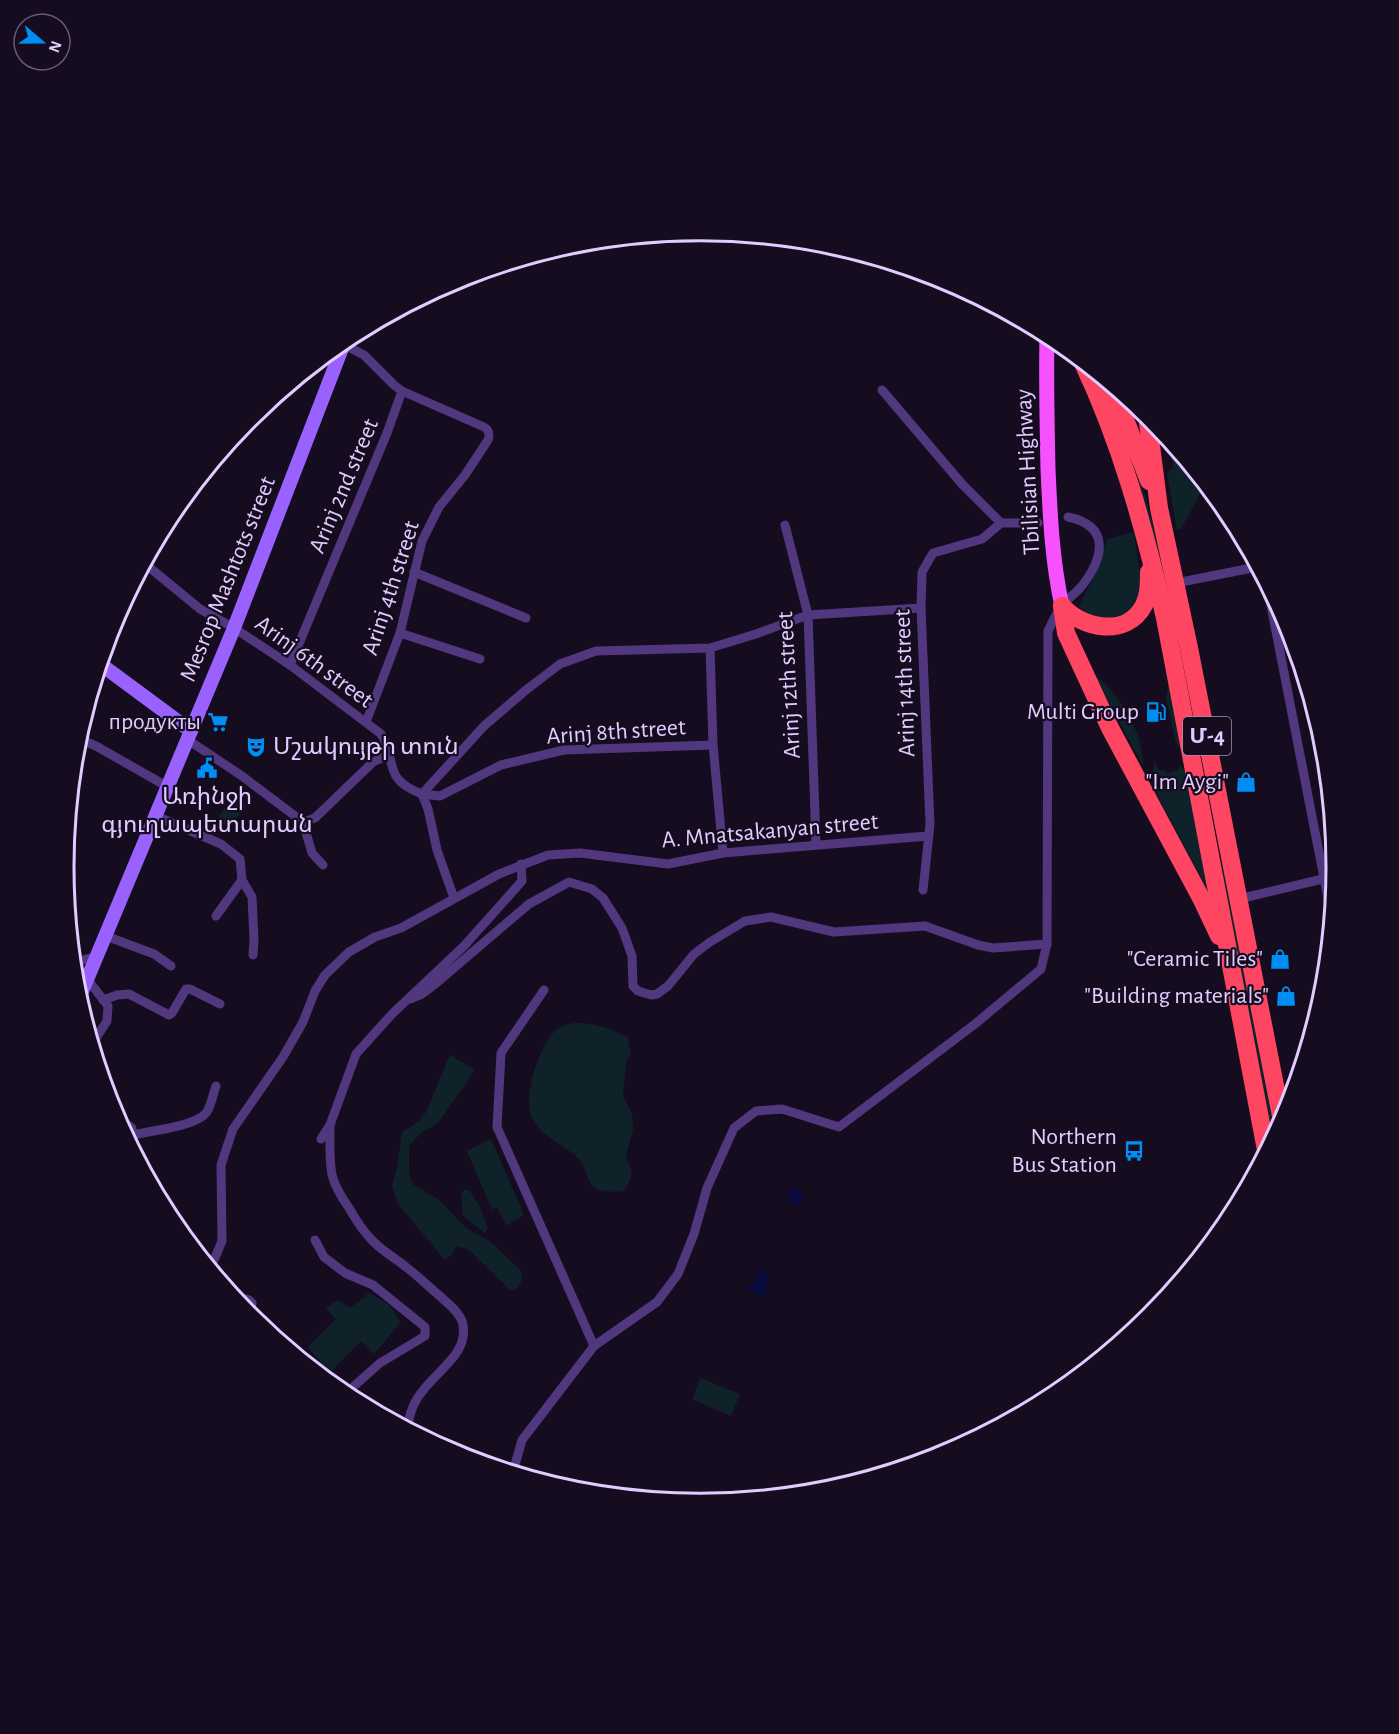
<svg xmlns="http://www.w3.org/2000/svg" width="1399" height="1734" font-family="'Alegreya Sans','Noto Sans Armenian',sans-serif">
	<rect width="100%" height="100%" fill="#160c1f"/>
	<g fill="#102229">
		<path d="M1093 370 1101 377 1104 384 1147 501 1172 599Z"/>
		<path d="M1172 444 1205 485 1181 529 1177 530 1167 473 1173 467 1170 453 1174 452Z"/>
		<path d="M1134 532 1142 591 1130 612C1111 619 1095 623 1079 606L1096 573 1107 539Z"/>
		<path d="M1171 669 1190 761 1176 743 1166 698Z"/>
		<path d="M1094 675C1119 691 1144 735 1143 766Z"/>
		<path d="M1154 762 1160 771 1163 770 1168 773 1178 770 1180 765 1193 781 1215 904 1152 785Z"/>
		<path d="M234 796 246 805 229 828 217 819Z"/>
		<path d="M1227 870 1277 1130 1273 1138 1221 871Z"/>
		<path d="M575 1023C594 1023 611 1028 628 1038L631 1054 626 1062 623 1096 632 1114 633 1130 626 1155 632 1173 628 1184 623 1191C614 1192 598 1193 592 1185 586 1178 586 1167 580 1160 565 1144 542 1138 532 1118 522 1097 539 1048 554 1032 560 1026 567 1024 575 1023Z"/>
		<path d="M450 1055 475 1070 438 1123 421 1133 409 1146V1171L410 1178 414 1185 438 1199 466 1228 491 1242 521 1271 522 1280 516 1290H510L468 1249 456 1246 452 1255 444 1259 398 1204 392 1186 397 1167 402 1132 419 1121 426 1112Z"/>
		<path d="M491 1139 524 1215 506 1226 497 1207 492 1210 467 1151Z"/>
		<path d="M464 1190H469L480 1207 488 1228 485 1233 463 1216 461 1195Z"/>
		<path d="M369 1293 388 1304 401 1322 374 1354 361 1341 324 1378 314 1370 321 1362 308 1347 336 1319 326 1308 338 1300 350 1308Z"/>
		<path d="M701 1378 740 1394 731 1416 692 1399Z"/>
	</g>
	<g fill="#090b3c">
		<circle cx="795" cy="1197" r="8"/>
		<path d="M763 1270 768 1273 769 1277 764 1297 748 1291 747 1289 754 1283 758 1271Z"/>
	</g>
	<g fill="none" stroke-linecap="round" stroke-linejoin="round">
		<g stroke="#51377e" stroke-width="9">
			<path d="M882 390 962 484 1001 523H1038"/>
			<path d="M785 525 808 615 816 844"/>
			<path d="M144 563 200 609 234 628 290 665 381 734C398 760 381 779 422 794L484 726 526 690 560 664 596 651 710 648 756 634 808 615 921 608"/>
			<path d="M414 572 526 618"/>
			<path d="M1176 583 1257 567"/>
			<path d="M1267 585 1331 914"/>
			<path d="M400 633 480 659"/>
			<path d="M710 648 713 745 723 853"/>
			<path d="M290 665 387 433 402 391 394 385 364 355 343 344"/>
			<path d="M366 722 400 633 422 541 439 507 465 475 488 440C490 434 489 430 484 427L402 391"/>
			<path d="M77 738 96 746 168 787"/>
			<path d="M188 740 242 776 303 822 315 818 373 762 388 755"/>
			<path d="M422 794 440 796 501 765 564 750 713 745"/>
			<path d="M422 794 428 809 437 850 454 898"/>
			<path d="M156 816 221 844 240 859 242 880 252 897 254 939 253 955"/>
			<path d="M303 822 312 853 323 865"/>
			<path d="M923 890 930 824 921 608 922 572 933 553 982 539 1001 523"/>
			<path d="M1239 899 1335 876"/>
			<path d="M216 916 242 880"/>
			<path d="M106 936 154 954 171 966"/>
			<path d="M72 963 98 956"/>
			<path d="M88 980 108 1006 107 1021 92 1044 93 1049"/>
			<path d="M544 990 501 1053 497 1127 594 1346 657 1302 678 1274 694 1234 707 1188 734 1128 756 1111 782 1109 839 1127 975 1024 1041 969 1047 944 1048 631C1052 623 1056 614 1061 606 1067 599 1075 594 1081 587 1104 558 1111 526 1068 517"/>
			<path d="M410 999 422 994 434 985 529 904 569 882 592 889 603 898 622 928 632 956 633 986 638 991 651 995 657 994 668 986 694 954 710 942 745 921 771 917 834 932 925 926 978 945 993 948 1047 944"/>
			<path d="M103 1000 117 995 129 994 169 1015 172 1013 186 989H190L220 1004"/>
			<path d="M112 1112 132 1128 133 1144 132 1148"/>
			<path d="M330 1125C330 1141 329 1159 332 1175 335 1187 342 1198 349 1208 355 1218 361 1229 370 1238 380 1250 394 1257 406 1267 418 1276 429 1287 441 1297 448 1304 462 1314 463 1325 470 1366 408 1379 408 1430"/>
			<path d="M132 1135C150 1131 196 1126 206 1113 211 1107 213 1094 216 1086"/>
			<path d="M321 1139 330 1125 356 1054 392 1014 464 946 522 881 521 864"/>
			<path d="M315 1240 324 1257 345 1273 373 1285 425 1327V1336L380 1363 344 1395"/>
			<path d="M207 1265 214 1260 222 1241 221 1165 233 1129 283 1057 303 1022 315 991 325 975 349 952 375 937 401 928 499 874 548 855 580 853 668 864 723 853 928 836"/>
			<path d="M232 1296 249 1300 252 1303 249 1317"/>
			<path d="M513 1472 522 1440 594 1346"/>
		</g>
		<g stroke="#9962fe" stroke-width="14">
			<path d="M99 663 191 731"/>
			<path d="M78 1001 234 628 346 338"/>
		</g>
		<path stroke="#f552fe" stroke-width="15" d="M1047 335C1046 379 1047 424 1048 469 1050 514 1052 561 1062 606"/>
		<g stroke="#fe4663" stroke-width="18">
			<path d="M1082 361C1121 443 1145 530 1165 618L1266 1150"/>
			<path d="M1112 386 1149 481"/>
			<path d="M1147 415 1159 508 1189 648 1282 1121"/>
			<path d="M1062 606 1066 633 1110 728 1201 898 1219 936"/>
			<path d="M1062 606C1082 629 1127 638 1144 605 1149 595 1149 584 1149 572"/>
		</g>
	</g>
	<defs>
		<g id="fuel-bare" transform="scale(1.62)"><path d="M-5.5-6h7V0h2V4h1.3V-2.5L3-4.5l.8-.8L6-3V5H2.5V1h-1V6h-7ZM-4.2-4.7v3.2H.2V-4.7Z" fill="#018ef4" stroke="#160c1f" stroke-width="2.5" paint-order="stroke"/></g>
		<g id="supermarket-bare" transform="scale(1.62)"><path d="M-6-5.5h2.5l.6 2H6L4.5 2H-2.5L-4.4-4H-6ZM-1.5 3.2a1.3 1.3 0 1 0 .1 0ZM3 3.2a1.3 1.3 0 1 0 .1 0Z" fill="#018ef4" stroke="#160c1f" stroke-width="2.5" paint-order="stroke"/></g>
		<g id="theatre-bare" transform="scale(1.62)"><path d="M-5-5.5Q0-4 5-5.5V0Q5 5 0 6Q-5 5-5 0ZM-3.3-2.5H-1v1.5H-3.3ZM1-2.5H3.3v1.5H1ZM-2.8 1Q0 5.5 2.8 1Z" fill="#018ef4" stroke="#160c1f" stroke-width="2.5" paint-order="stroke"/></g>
		<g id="civic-bare" transform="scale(1.62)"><path d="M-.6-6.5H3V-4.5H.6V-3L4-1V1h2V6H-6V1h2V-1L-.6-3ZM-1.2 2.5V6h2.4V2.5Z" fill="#018ef4" stroke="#160c1f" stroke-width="2.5" paint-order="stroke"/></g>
		<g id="shop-bare" transform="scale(1.62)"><path d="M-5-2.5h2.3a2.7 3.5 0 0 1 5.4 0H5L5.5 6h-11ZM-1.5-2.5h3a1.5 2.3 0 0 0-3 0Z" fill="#018ef4" stroke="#160c1f" stroke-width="2.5" paint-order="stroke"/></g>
		<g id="bus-bare" transform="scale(1.62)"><path d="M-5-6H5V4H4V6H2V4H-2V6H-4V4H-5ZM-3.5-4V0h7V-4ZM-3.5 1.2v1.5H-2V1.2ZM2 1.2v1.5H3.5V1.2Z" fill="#018ef4" stroke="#160c1f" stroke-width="2.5" paint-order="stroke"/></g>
	</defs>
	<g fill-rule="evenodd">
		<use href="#fuel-bare" x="1156" y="712"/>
		<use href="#supermarket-bare" x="218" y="722"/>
		<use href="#theatre-bare" x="256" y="747"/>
		<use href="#civic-bare" x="207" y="768"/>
		<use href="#shop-bare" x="1246" y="782"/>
		<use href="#shop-bare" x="1280" y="959"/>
		<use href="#shop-bare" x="1286" y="996"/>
		<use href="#bus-bare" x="1134" y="1151"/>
	</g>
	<g text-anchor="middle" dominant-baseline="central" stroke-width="4.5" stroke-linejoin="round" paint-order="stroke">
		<rect fill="#160c1f" stroke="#a592bc" stroke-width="1.5" x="1183" y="717" width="48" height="38" rx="4.5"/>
		<g font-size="22" font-weight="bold" fill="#e2cbff">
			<text x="1207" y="736">Մ-4</text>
		</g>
		<g font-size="24" fill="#e2cbff" stroke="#160c1f">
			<text transform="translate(1028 472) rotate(-93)">Tbilisian Highway</text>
			<text transform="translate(344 486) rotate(-67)">Arinj 2nd street</text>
			<text transform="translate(228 579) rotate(-68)">Mesrop Mashtots street</text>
			<text transform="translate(391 588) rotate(-72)">Arinj 4th street</text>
			<text transform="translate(314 662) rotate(36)">Arinj 6th street</text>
			<text transform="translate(905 683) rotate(-92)">Arinj 14th street</text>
			<text transform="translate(789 685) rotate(-93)">Arinj 12th street</text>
			<text transform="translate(616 732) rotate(-4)">Arinj 8th street</text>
			<text transform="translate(770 831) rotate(-5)">A. Mnatsakanyan street</text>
		</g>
		<g font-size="24" fill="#e2cbff" stroke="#160c1f" text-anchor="end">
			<text x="1139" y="712">Multi Group</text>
			<text x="201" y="722">продукты</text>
			<text x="273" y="747" text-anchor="start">Մշակույթի տուն</text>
			<text x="1229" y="782">"Im Aygi"</text>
			<text x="207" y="797" text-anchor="middle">Առինջի<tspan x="207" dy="28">գյուղապետարան</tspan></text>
			<text x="1263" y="959">"Ceramic Tiles"</text>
			<text x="1269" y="996">"Building materials"</text>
			<text x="1117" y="1137">Northern<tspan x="1117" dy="28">Bus Station</tspan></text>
		</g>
	</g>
	<path d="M0 0H1399V1734H0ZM74 867a626 626 0 1 1 1252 0a626 626 0 1 1-1252 0Z" fill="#160c1f" fill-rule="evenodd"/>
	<path fill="none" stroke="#e2cbff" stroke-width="3" d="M74 867a626 626 0 1 1 1252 0a626 626 0 1 1-1252 0Z"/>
	<g transform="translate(42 42) rotate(110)"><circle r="28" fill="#160c1f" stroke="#685879" stroke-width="1.5"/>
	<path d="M0-4.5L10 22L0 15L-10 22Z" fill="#018ef4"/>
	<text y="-9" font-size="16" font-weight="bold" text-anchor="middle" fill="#e2cbff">N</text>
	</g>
</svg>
